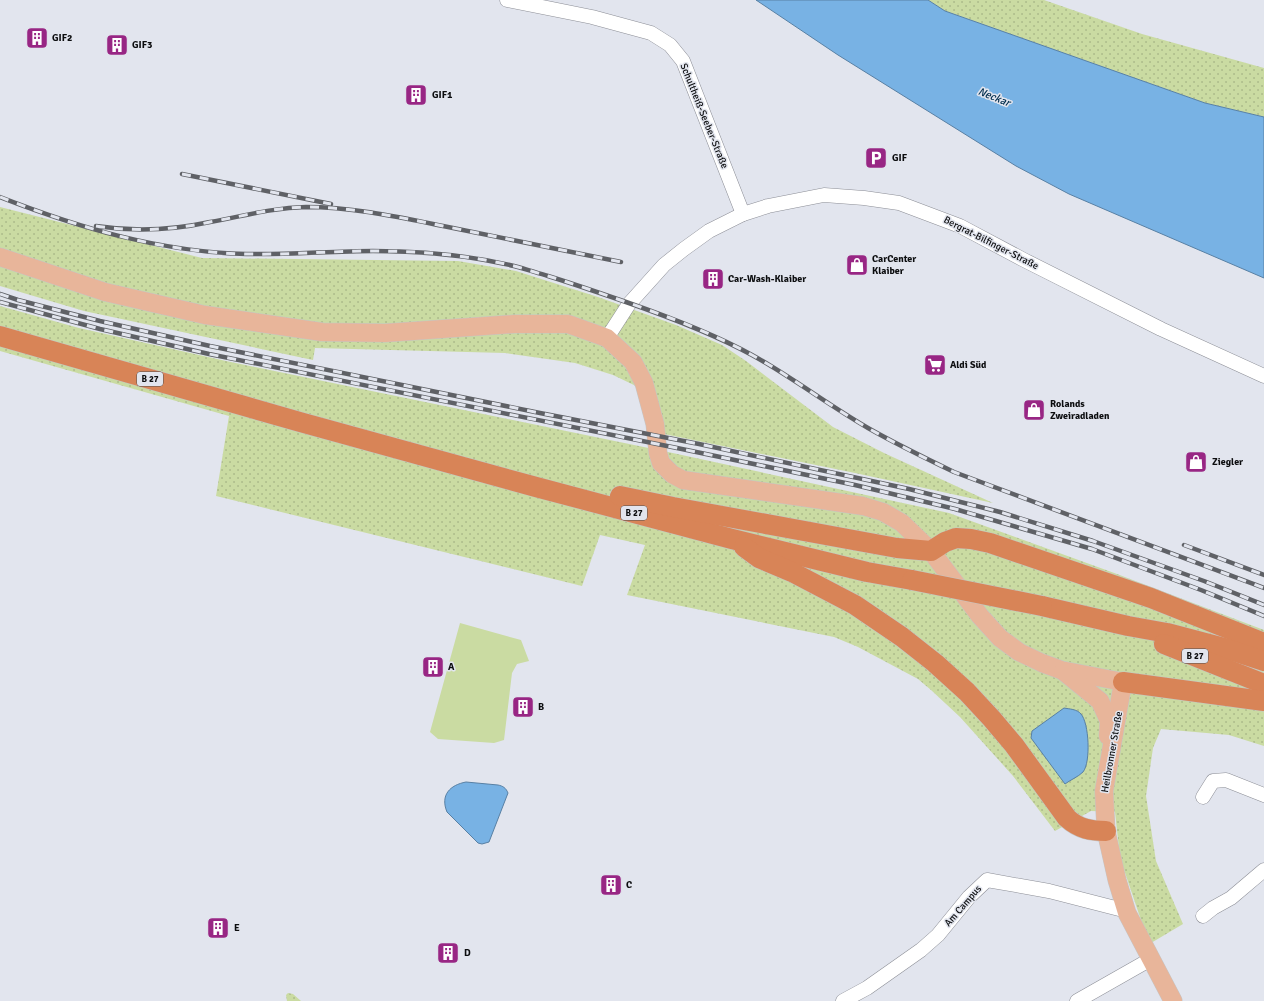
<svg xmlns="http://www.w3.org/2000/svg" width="1264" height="1001" font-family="Signika,sans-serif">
	<defs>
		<pattern id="grass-dots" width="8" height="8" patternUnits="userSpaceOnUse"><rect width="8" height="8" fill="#cadba2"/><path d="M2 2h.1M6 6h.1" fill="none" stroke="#acbb8a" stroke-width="1.8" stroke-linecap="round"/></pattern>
	</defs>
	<rect width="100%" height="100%" fill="#e2e5ee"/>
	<g fill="url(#grass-dots)">
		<path d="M928 0H1044L1142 34 1264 68V117L1205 103 945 11Z"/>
		<path d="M0 207 202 258 458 261 516 271 598 297 676 325 722 345 746 361 833 427 884 453 993 503 855 473 654 432 636 386 613 375 575 363 505 353 315 348 313 360 84 311 0 286Z"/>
		<path d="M0 306 79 328 226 361 668 452 949 513 1117 574 1264 630V746L1229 735 1161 729 1153 748 1146 796 1156 861 1183 924 1151 943 1142 923 1120 858 1115 812 1091 811 1055 831 1013 776 960 717 931 690 918 679 858 647 834 637 627 595 645 545 600 535 582 586 216 496 229 416 0 351Z"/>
		<path d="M288 993 293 994 301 1001H287L286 995Z"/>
	</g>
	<path fill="#cadba2" d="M460 623 521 640 529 661 517 664 512 673 504 740 494 743 438 739 430 732Z"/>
	<g fill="#78b2e4" stroke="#5880a4">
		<path d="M756 0H928L945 11 1205 103 1264 117V278L1069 194 1016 166 838 55Z"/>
		<path d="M1064 708C1069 709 1077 709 1081 714 1089 723 1091 762 1083 772 1078 777 1070 780 1065 784L1031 738 1032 731Z"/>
		<path d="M466 782 498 785C503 786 506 788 508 793L489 842 482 844 478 843 447 812C440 795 450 785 466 782Z"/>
	</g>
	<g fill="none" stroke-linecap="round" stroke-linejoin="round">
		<g stroke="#8c8e96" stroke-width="15">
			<g id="minor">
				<path d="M507 0 592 17 651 33 670 45 683 61 743 214"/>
				<path d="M607 338 629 304 664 265 684 249 709 231 743 214 768 206 824 195 864 198 899 203 960 226 1024 260 1161 329 1264 376"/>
				<path d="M1203 797 1213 781 1226 780 1264 795"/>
				<path d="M1203 916 1213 908 1231 898 1264 870"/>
				<path d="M843 1001 867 988 921 950 938 935 969 897 987 880 1049 891 1127 911"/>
				<path d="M1077 1001 1151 959"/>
			</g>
		</g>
		<g stroke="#c5c5c5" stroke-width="19">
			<g id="major">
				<path d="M0 257 105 292 205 315 322 332 385 333 514 324H568L607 338 633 362 644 383 655 424 658 453 661 463 672 474 683 480 863 506 883 512 902 523 931 551 980 616 1000 638 1019 652 1042 663 1061 670 1123 682 1104 791 1106 831 1117 880 1127 913 1173 1001"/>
				<path d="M1063 671 1100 701 1109 721 1108 736"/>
			</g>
		</g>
		<g stroke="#c5c5c5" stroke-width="21">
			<g id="highway">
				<path d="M0 336 300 422 536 487 732 539 867 572 912 580"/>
				<path d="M620 496 673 507 897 548 931 551 945 542 956 538 971 539 990 543 1151 598 1264 643"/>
				<path d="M744 547 759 558 792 572 855 605 902 637 935 663 967 692 992 719 1014 745 1067 818C1079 829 1091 831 1106 831"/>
				<path d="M1042 606 1128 626 1167 633 1224 648 1264 661"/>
				<path d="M1164 644 1264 684"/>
				<path d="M1123 682 1264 701"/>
			</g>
		</g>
		<use href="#minor" stroke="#fff" stroke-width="14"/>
		<use href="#major" stroke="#e8b59a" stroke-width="18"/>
		<use href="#highway" stroke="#d88457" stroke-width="20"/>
		<g stroke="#5f6166" stroke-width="4.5">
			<g id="rail">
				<path d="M182 174 331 204"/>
				<path d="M0 197C80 228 160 252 246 254 289 255 331 251 373 251 421 251 468 255 514 266 526 269 537 273 548 276 574 284 600 293 626 302 669 317 712 333 752 355 792 377 828 405 868 428 896 444 925 458 954 472L1264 588"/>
				<path d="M96 226C135 232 173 230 210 222 244 216 271 208 306 207 352 207 398 217 443 226 503 238 562 250 621 262"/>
				<path d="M0 294 18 300 100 321 210 346 540 413 699 444 909 489 1000 512 1093 541 1204 581 1264 605"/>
				<path d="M0 302 100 329 209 354 677 448 855 485 955 509 1092 549 1201 590 1264 616"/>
				<path d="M1184 545 1264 575"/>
			</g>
		</g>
		<use href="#rail" stroke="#e2e5ee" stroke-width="3" stroke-dasharray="9" stroke-linecap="butt"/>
		<g stroke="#c5c5c5" stroke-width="21" stroke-linecap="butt">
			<path id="highway-bridge" d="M912 580 1042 606"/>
		</g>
		<use href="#highway-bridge" stroke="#d88457" stroke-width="20"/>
	</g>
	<defs>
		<g id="building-square" transform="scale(1.15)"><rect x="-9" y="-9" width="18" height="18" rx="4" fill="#982684" stroke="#e2e5ee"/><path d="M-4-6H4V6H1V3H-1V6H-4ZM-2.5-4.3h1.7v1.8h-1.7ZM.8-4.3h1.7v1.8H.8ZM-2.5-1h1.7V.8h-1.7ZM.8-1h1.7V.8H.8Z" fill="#fff"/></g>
		<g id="parking-square" transform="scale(1.15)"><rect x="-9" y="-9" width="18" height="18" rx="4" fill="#982684" stroke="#e2e5ee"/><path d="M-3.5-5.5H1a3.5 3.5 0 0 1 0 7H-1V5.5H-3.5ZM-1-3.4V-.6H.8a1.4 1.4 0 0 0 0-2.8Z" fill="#fff"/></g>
		<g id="shop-square" transform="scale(1.15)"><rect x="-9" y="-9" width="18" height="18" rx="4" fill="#982684" stroke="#e2e5ee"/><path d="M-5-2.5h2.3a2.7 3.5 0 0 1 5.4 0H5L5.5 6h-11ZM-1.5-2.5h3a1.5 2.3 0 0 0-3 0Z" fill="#fff"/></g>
		<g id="supermarket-square" transform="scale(1.15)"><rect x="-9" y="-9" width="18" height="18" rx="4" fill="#982684" stroke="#e2e5ee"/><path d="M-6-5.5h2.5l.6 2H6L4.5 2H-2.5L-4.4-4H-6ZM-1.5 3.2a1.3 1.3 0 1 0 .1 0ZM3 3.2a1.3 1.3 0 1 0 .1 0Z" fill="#fff"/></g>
	</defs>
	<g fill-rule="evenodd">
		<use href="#building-square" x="37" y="38"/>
		<use href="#building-square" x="117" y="45"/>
		<use href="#building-square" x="416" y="95"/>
		<use href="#parking-square" x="876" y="158"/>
		<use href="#shop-square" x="857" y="265"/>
		<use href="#building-square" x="713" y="279"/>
		<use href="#supermarket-square" x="935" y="365"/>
		<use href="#shop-square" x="1034" y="410"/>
		<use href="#shop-square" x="1196" y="462"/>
		<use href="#building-square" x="433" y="667"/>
		<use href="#building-square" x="523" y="707"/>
		<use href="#building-square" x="611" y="885"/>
		<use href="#building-square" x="218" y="928"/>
		<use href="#building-square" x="448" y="953"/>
	</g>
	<g text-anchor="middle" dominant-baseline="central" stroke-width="3" stroke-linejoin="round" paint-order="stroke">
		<g fill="#e2e5ee" stroke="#4c4e52" stroke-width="1">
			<rect x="137" y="372" width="26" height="14" rx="3"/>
			<rect x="621" y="506" width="26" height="14" rx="3"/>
			<rect x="1182" y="649" width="26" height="14" rx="3"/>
		</g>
		<g font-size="9" font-weight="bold" fill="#0c0d0f">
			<text x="150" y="379">B 27</text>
			<text x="634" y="513">B 27</text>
			<text x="1195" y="656">B 27</text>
		</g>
		<g font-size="10" font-weight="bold" fill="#0c0d0f" stroke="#e2e5ee" text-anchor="start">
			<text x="52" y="38">GIF2</text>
			<text x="132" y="45">GIF3</text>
			<text x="432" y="95">GIF1</text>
			<text x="892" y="158">GIF</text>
			<text x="872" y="259">CarCenter<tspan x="872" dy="12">Klaiber</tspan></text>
			<text x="728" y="279">Car-Wash-Klaiber</text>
			<text x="950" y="365">Aldi Süd</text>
			<text x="1050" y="404">Rolands<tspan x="1050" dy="12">Zweiradladen</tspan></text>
			<text x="1212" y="462">Ziegler</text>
			<text x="448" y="667">A</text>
			<text x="538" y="707">B</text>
			<text x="626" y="885">C</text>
			<text x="234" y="928">E</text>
			<text x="464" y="953">D</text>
		</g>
		<g font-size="10" fill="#0c0d0f" stroke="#e2e5ee">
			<text transform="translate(704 116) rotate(68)">Schultheiß-Seeber-Straße</text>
			<text transform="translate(991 243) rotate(27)">Bergrat-Bilfinger-Straße</text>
			<text transform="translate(1112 752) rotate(-80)">Heilbronner Straße</text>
			<text transform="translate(963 906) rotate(-49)">Am Campus</text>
		</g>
		<g font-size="11" font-style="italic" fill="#002d4d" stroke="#e2e5ee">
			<text transform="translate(994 97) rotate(22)">Neckar</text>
		</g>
	</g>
</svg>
